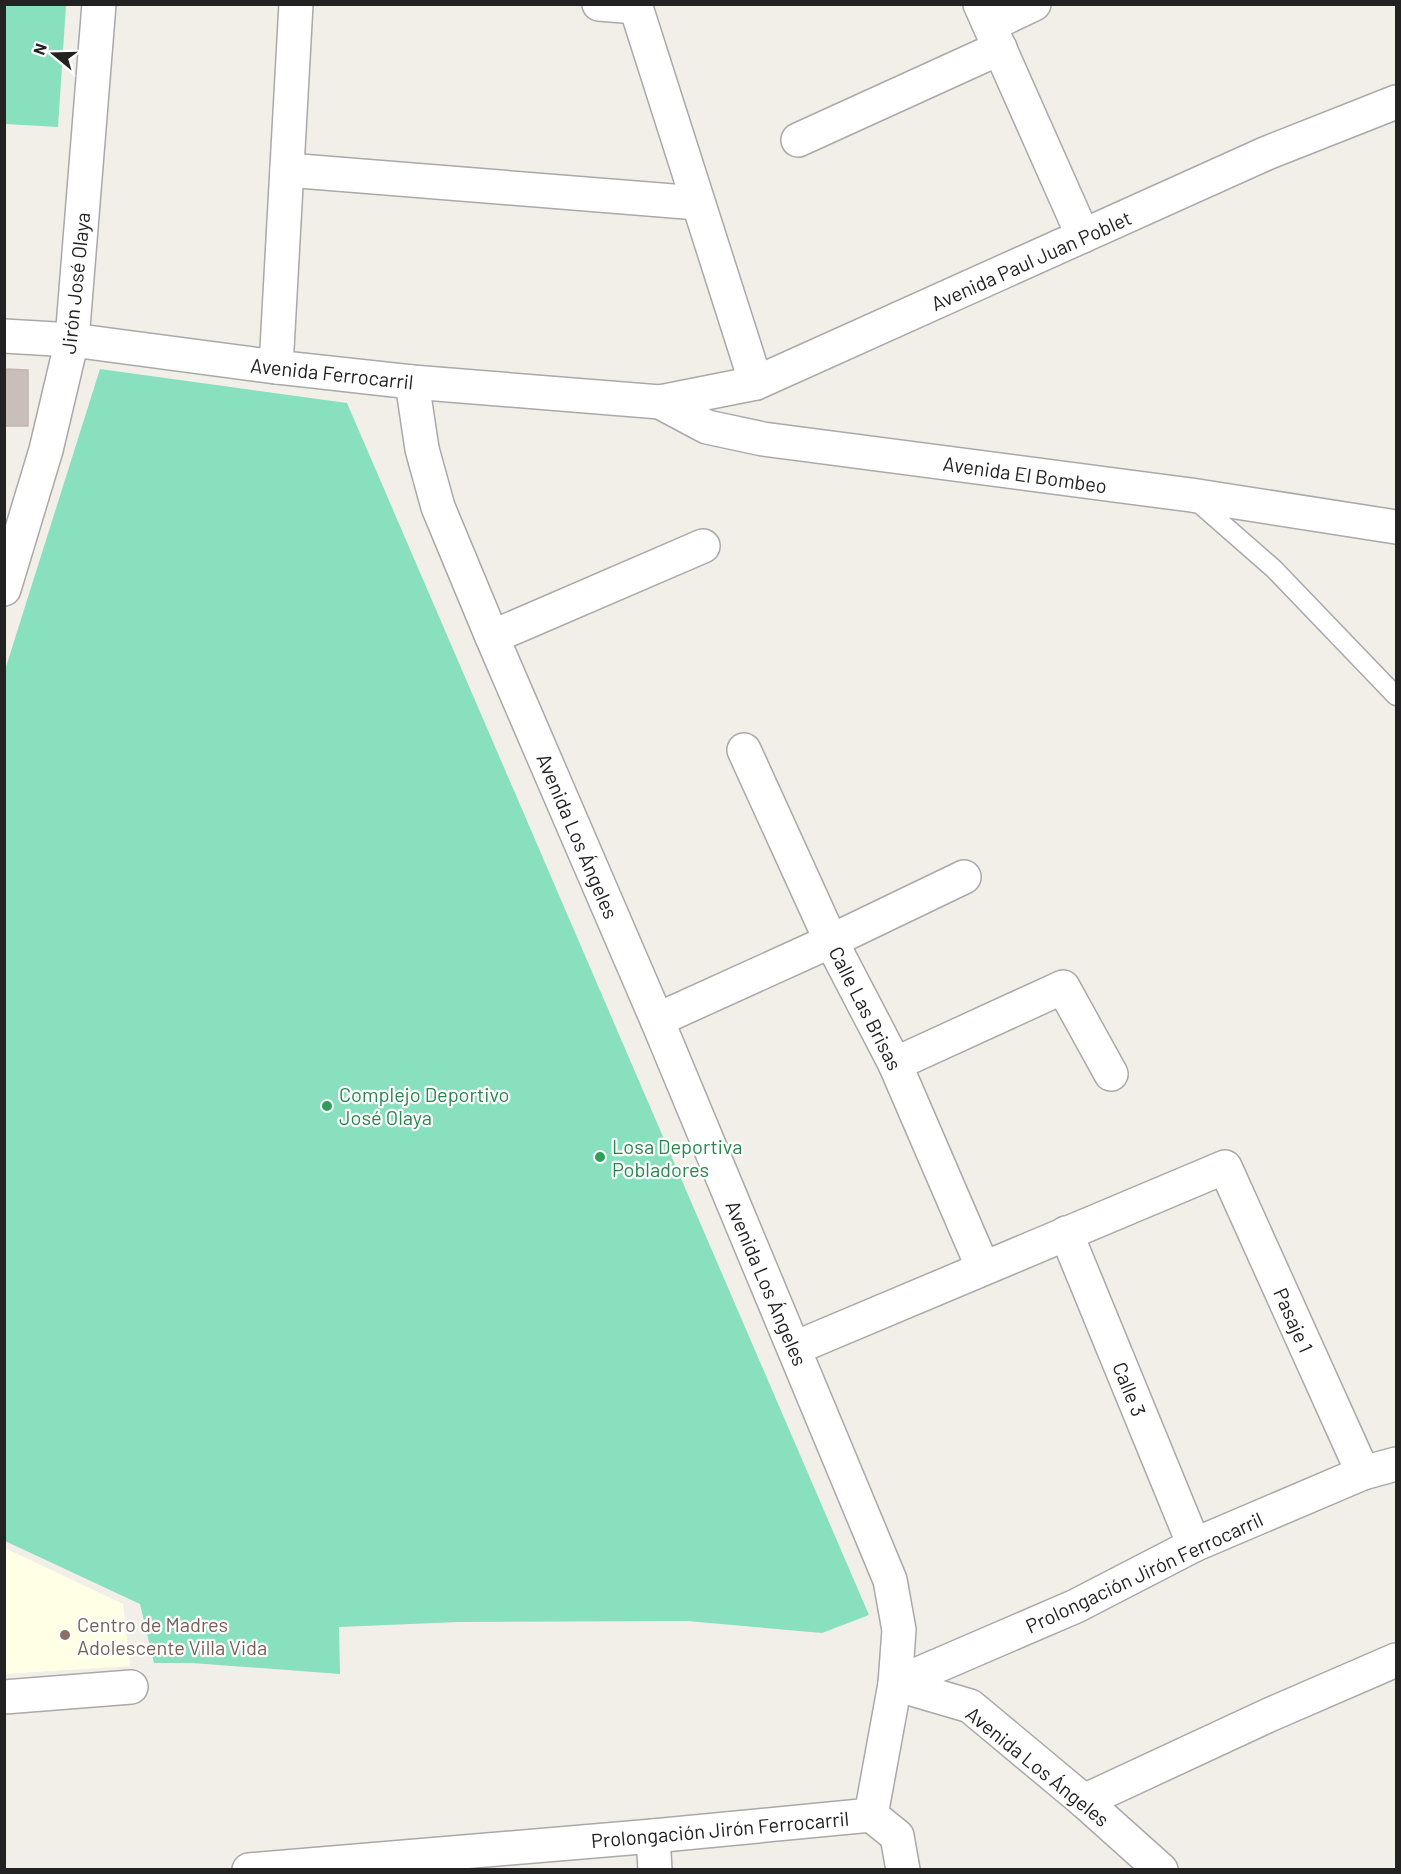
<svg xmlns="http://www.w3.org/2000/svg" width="1401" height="1874" font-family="Barlow,sans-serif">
	<rect width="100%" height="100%" fill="#f2efe9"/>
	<path fill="#ffffe5" d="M5 1548 123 1604 130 1666 5 1674Z"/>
	<g fill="#88e0be">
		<path d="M4 5H66L58 127 5 124Z"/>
		<path d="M100 369 347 403 869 1615 822 1633 687 1621 459 1622 339 1627 340 1674 192 1663H154L140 1604 5 1541V670Z"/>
	</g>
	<path fill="#c7bfb8" stroke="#c4b6ab" stroke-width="1.5" d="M4 369 28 370V426H4Z"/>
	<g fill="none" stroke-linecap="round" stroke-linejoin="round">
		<g stroke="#a9a9a9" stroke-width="21">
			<path id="service" d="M1194 499 1274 569 1396 696"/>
		</g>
		<g stroke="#a9a9a9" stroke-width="36">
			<g id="minor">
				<path d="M599 4 636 7"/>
				<path d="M635 4 756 383"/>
				<path d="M980 4 1083 236"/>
				<path d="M990 25 1034 4"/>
				<path d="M798 140 1000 48"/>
				<path d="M287 170 698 203"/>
				<path d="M72 340 99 4"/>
				<path d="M276 367 296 4"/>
				<path d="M412 382 422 449 438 507 492 637 657 1020 890 1580 899 1630 895 1684 970 1706 1084 1801 1161 1870"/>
				<path d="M660 402 707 427 763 439 1191 495 1396 527"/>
				<path d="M492 637 703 546"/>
				<path d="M744 750 831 941 895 1064 983 1268"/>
				<path d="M657 1020 831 941 964 877"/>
				<path d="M895 1064 1063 987 1111 1074"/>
				<path d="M1066 1233 1194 1545"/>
				<path d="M795 1348 1225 1167 1363 1473"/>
				<path d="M4 1697 131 1687"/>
				<path d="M1084 1801 1269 1715 1396 1660"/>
				<path d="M871 1815 897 1836 903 1870"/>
				<path d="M653 1836 655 1870"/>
				<path d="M249 1870 653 1836 871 1815 895 1684 1076 1606 1194 1545 1363 1473 1396 1464"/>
			</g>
		</g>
		<g stroke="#a9a9a9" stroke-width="36">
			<g id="tertiary">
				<path d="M4 336 72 340 276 367 412 382 660 402 756 383 1267 153 1396 102"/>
				<path d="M4 589 46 450 72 340"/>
			</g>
		</g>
		<use href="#service" stroke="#fff" stroke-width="18"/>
		<use href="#minor" stroke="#fff" stroke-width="33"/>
		<use href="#tertiary" stroke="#fff" stroke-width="33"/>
	</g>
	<g fill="#2e9e5b" stroke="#fff" stroke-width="2">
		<circle cx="327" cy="1106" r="6"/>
		<circle cx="600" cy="1157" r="6"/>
	</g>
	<circle fill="#8d6e63" stroke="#fff" stroke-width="2" cx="65" cy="1635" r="6"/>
	<g text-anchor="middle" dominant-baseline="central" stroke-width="4.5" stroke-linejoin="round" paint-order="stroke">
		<g font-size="20" fill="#222" stroke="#fff">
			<text transform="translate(1031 260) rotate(-24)">Avenida Paul Juan Poblet</text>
			<text transform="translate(75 283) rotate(-84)">Jirón José Olaya</text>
			<text transform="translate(332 373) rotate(6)">Avenida Ferrocarril</text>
			<text transform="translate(1025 474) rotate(8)">Avenida El Bombeo</text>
			<text transform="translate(578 836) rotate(67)">Avenida Los Ángeles</text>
			<text transform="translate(866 1008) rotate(63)">Calle Las Brisas</text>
			<text transform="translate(767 1283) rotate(67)">Avenida Los Ángeles</text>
			<text transform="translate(1294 1320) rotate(66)">Pasaje 1</text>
			<text transform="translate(1130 1389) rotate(68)">Calle 3</text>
			<text transform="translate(1144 1572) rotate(-25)">Prolongación Jirón Ferrocarril</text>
			<text transform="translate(1038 1766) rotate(39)">Avenida Los Ángeles</text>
			<text transform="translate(720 1829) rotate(-5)">Prolongación Jirón Ferrocarril</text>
		</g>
		<g font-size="20" fill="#27864d" stroke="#fff" text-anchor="start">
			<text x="339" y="1094">Complejo Deportivo<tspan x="339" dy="23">José Olaya</tspan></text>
			<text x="612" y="1146">Losa Deportiva<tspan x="612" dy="23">Pobladores</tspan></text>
		</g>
		<g font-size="20" fill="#785e54" stroke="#fff" text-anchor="start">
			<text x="77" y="1624">Centro de Madres<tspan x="77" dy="23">Adolescente Villa Vida</tspan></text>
		</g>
	</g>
	<rect width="1401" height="1874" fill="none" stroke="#222222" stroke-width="12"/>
	<g transform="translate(54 54) rotate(289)" stroke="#ffffff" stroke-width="4.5" paint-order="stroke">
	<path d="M0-4.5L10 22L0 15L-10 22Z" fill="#222222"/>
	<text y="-9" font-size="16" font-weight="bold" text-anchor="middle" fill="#222222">N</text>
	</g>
</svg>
